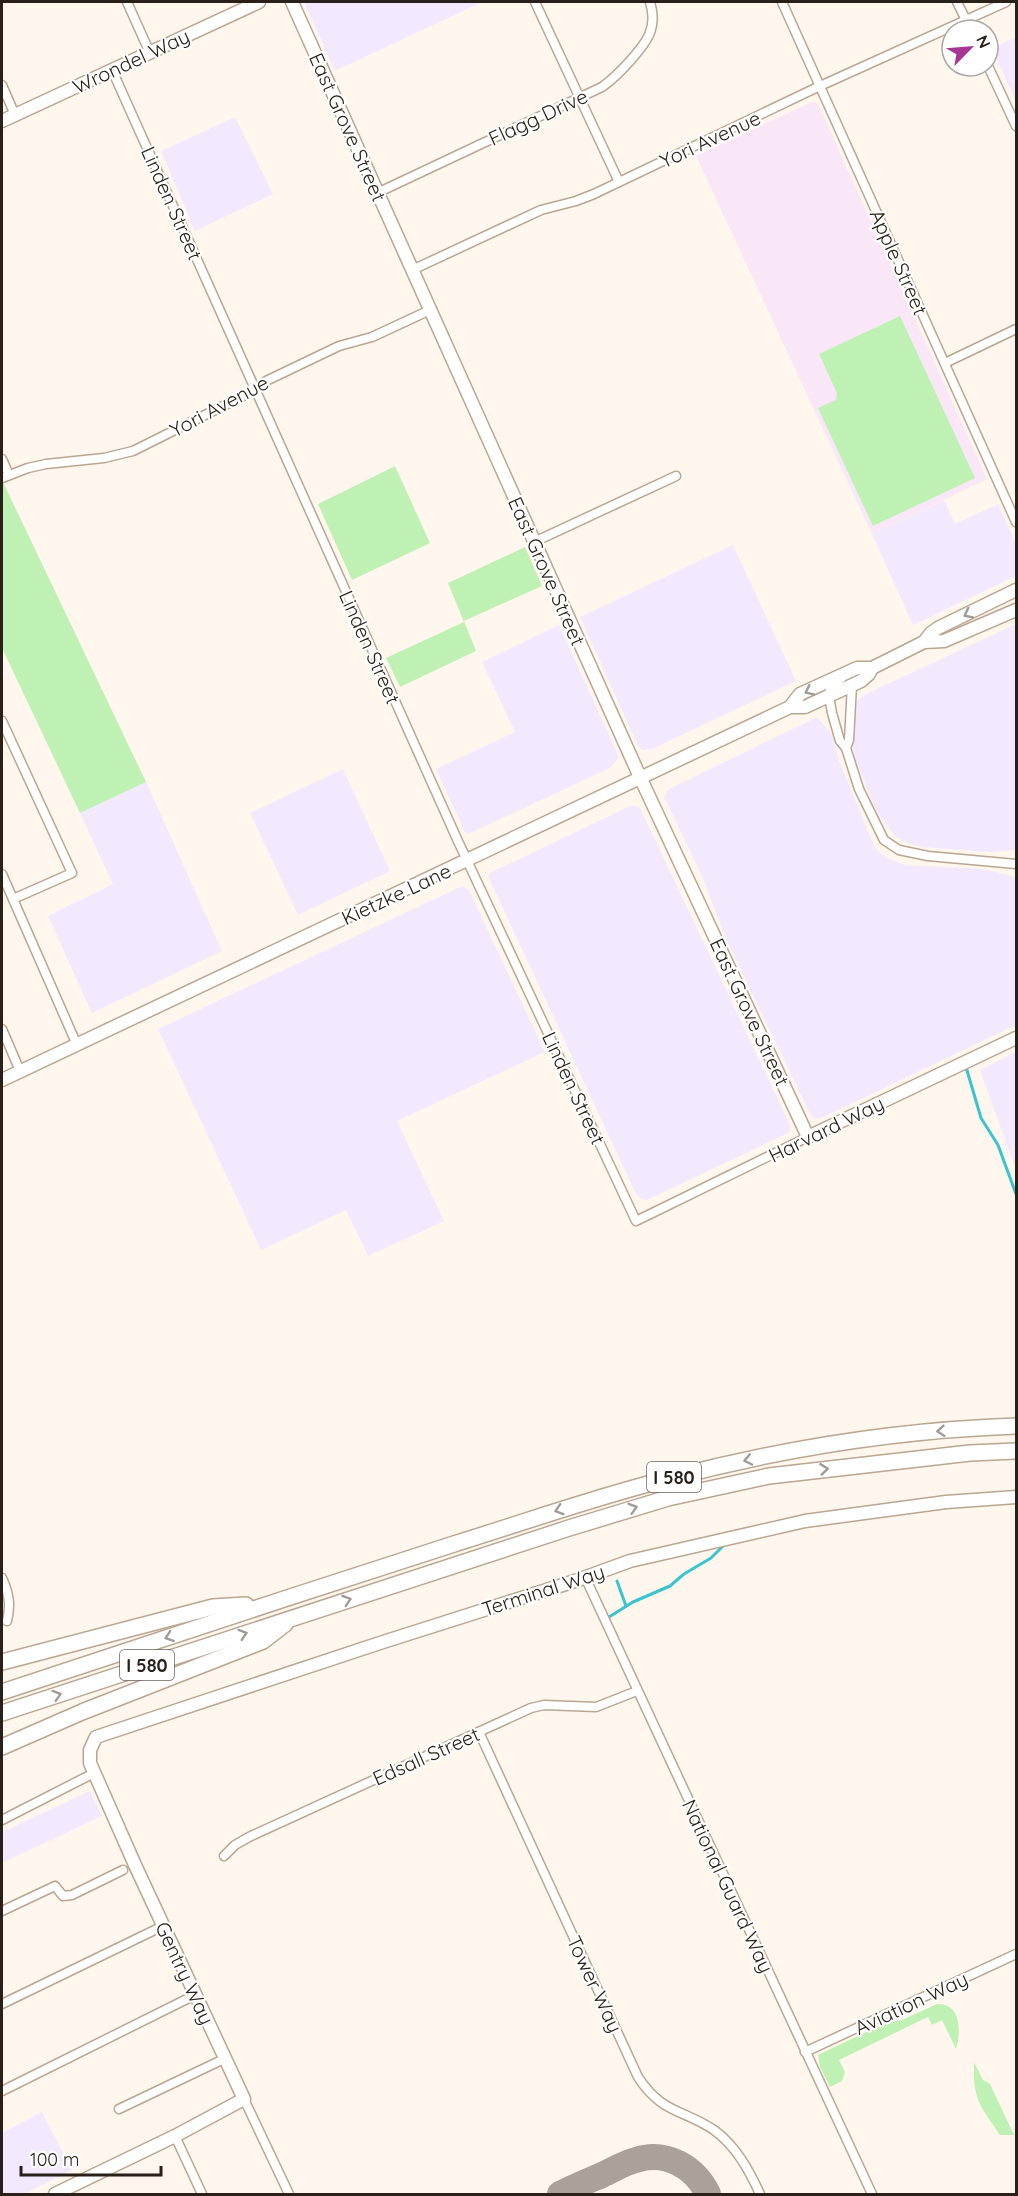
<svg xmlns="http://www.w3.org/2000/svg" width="1018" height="2196" font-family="Quicksand,sans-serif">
	<rect width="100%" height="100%" fill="#fff6ed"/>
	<g fill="#f2e9ff">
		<path d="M304 2H482L335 71Z"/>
		<path d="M1016 37V98L1015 99 992 49Z"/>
		<path d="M235 117 273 194 195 231 161 151Z"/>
		<path d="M944 500 955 524 998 504 1016 544V576L913 625 872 534Z"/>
		<path d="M733 545 796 681 652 749 642 750 638 746 580 617Z"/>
		<path d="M1016 624V850L992 852 922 847 907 843 895 836 877 812 855 759 853 745 855 707 858 700 864 695Z"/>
		<path d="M559 625 618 755V759L610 768 468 834 465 832 436 769 515 732 482 662Z"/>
		<path d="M815 718 819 719 832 735 839 761 875 848 887 858 905 865 983 869 1012 876 1016 878V1025L819 1119 814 1118 810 1114 726 939 703 878 664 797 669 789Z"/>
		<path d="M343 769 390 871 298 915 250 813Z"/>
		<path d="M146 782 222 951 92 1013 48 916 113 884 80 813Z"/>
		<path d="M632 805 640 808 790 1125V1131L784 1135 647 1200 641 1199 636 1194 488 876 490 873Z"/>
		<path d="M464 887 469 890 545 1052 397 1121 444 1221 368 1256 346 1210 261 1250 158 1029 458 888Z"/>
		<path d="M1016 1052V1170L980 1070Z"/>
		<path d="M90 1791 102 1816 2 1863V1832Z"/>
		<path d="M42 2112 72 2170 24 2194H2V2133Z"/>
	</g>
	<path fill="#f9e7f8" d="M812 102H816L819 106 987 479 872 534 696 156Z"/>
	<g fill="#bff1b5">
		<path d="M900 316 975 478 873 526 818 408 836 400 837 393 819 354Z"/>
		<path d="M395 466 430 543 352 580 318 504Z"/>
		<path d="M3 482 146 782 80 813 2 648V483Z"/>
		<path d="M525 547 542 586 464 621 476 651 400 687 386 658 464 622 448 583Z"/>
		<path d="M937 2004C962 2003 961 2033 956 2049L942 2020 932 2025 928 2017 839 2060 845 2072 842 2081 830 2087 820 2067 818 2055 885 2023 902 2020Z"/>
		<path d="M974 2062 983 2080 990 2084 1014 2135H1000C979 2104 973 2100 974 2062Z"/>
	</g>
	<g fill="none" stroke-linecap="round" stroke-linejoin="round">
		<g stroke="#38c5ce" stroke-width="3">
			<path d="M966 1067 981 1118 998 1145 1016 1194"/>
			<path d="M617 1581 626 1606"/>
			<path d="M609 1617 633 1602 670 1586 684 1574 711 1558 725 1544"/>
		</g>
		<path stroke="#aaa198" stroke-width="26" d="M560 2194C573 2187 588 2181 602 2175 613 2170 624 2163 636 2160 666 2150 695 2167 708 2194"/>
		<g stroke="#baa691" stroke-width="11">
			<g id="street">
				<path d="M127 2 150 53"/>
				<path d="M535 2 619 182"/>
				<path d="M782 2 1016 522"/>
				<path d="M957 2 971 30"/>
				<path d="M988 66 1016 126"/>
				<path d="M112 70 457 839 636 1221 808 1137"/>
				<path d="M2 85 15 115"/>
				<path d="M377 193 602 87C612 80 621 71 630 61 647 42 658 28 650 2"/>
				<path d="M412 270 541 210 576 201 594 194 820 86 1006 2"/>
				<path d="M945 363 1016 329"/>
				<path d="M2 459 9 475"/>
				<path d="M2 478 28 468 46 464 104 458 133 451 245 395 266 381 339 346 372 337 430 310"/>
				<path d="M534 542 676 476"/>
				<path d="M841 679 830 689 829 696 832 713 840 741 846 748 859 789 884 840 899 850 928 856 1016 864"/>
				<path d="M2 721 72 873 13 899"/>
				<path d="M846 748 849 740 852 685"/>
				<path d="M2 874 77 1045"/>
				<path d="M2 1029 20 1071"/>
				<path d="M585 1577 872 2194"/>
				<path d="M2 1578C9 1593 11 1605 7 1621"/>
				<path d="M479 1732 638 2077C662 2114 683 2109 714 2130 736 2146 749 2170 760 2194"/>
				<path d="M2 1820 94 1773"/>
				<path d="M224 1856 235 1845 249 1837 531 1708 544 1705 596 1707 637 1691"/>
				<path d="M2 1911 55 1886 63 1896 72 1895 123 1870"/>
				<path d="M2 2004 163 1926"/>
				<path d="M805 2052 1016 1954"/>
				<path d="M2 2091 195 1995"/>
				<path d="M244 2099 289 2194"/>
				<path d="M119 2109 226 2058"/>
				<path d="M175 2136 202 2194"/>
			</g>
		</g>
		<g stroke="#baa691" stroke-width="15">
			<g id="secondary">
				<path d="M292 2 640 777 808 1137 1016 1038"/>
				<path d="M2 121 259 2"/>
				<path d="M924 642 931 633 938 628 1016 590"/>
				<path d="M790 707 800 694 857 668H872L924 642 944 641 1016 610"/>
				<path d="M2 1080 790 707H805L861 681 869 674 872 668"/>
				<path d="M55 2194 175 2136 244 2099 135 1865 90 1763V1750L96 1737 383 1642 575 1581 630 1561 805 1521 946 1502 1016 1497"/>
			</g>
		</g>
		<g stroke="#baa691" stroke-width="18">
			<g id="highway">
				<path d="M2 1662 213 1607 246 1605"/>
				<path d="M2 1692C152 1643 303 1592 454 1544 525 1522 595 1497 667 1479 780 1449 899 1430 1016 1426"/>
				<path d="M2 1713 569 1528 668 1498 769 1476 970 1453 1016 1451"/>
				<path d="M2 1747 82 1712 263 1641 285 1624"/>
			</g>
		</g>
		<use href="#street" stroke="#fff" stroke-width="8"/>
		<use href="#secondary" stroke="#fff" stroke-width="12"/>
		<use href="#highway" stroke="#fff" stroke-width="15"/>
	</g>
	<defs><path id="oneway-chevron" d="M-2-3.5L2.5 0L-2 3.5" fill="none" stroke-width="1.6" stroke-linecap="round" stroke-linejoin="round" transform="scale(1.5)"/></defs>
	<g stroke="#9f9b98">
		<use href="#oneway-chevron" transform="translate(968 614) rotate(153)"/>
		<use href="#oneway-chevron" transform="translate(809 691) rotate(154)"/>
		<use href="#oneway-chevron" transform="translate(941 1431) rotate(175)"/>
		<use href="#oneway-chevron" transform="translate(748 1460) rotate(168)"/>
		<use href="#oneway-chevron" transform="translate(824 1469) rotate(-7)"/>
		<use href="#oneway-chevron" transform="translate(633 1508) rotate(-16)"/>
		<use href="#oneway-chevron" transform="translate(559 1510) rotate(162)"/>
		<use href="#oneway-chevron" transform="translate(347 1600) rotate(-18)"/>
		<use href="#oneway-chevron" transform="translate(243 1634) rotate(-18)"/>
		<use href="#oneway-chevron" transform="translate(169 1637) rotate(161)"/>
		<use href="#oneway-chevron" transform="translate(57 1695) rotate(-18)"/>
	</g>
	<g text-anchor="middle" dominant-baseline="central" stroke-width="4.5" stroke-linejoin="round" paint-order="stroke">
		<g fill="#fff" stroke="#69645e" stroke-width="1.5">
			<rect x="647" y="1462" width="54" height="30" rx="4.5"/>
			<rect x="120" y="1650" width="54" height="30" rx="4.5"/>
		</g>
		<g font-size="18" font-weight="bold" fill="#292119">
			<text x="674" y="1477">I 580</text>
			<text x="147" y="1665">I 580</text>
		</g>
		<g font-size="20" fill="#292119" stroke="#fff">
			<text transform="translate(131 61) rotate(-25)">Wrondel Way</text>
			<text transform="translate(538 117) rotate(-25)">Flagg Drive</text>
			<text transform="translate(348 127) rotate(66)">East Grove Street</text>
			<text transform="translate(710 139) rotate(-25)">Yori Avenue</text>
			<text transform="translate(172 203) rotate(66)">Linden Street</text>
			<text transform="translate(899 262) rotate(66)">Apple Street</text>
			<text transform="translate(219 406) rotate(-28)">Yori Avenue</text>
			<text transform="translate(547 571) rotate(66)">East Grove Street</text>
			<text transform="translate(370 647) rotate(66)">Linden Street</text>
			<text transform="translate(396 894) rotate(-25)">Kietzke Lane</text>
			<text transform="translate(750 1012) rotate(65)">East Grove Street</text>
			<text transform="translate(574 1088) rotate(65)">Linden Street</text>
			<text transform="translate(826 1129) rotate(-26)">Harvard Way</text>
			<text transform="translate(543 1590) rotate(-18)">Terminal Way</text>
			<text transform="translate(426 1756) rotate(-24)">Edsall Street</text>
			<text transform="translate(728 1886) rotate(65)">National Guard Way</text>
			<text transform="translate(185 1973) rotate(65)">Gentry Way</text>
			<text transform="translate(595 1984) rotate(65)">Tower Way</text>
			<text transform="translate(911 2003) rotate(-25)">Aviation Way</text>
		</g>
	</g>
	<rect width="1018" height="2196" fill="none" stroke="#292119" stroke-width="6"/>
	<g transform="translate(970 48) rotate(65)"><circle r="28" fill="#ffffff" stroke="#a9a6a3" stroke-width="1.5"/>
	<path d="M0-4.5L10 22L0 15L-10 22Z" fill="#a73692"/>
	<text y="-9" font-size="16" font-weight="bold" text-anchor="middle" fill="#292119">N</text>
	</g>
	<path d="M21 2166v9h140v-9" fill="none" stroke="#292119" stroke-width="3"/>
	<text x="30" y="2166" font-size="18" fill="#292119" stroke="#ffffff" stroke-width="4.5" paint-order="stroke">100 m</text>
</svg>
